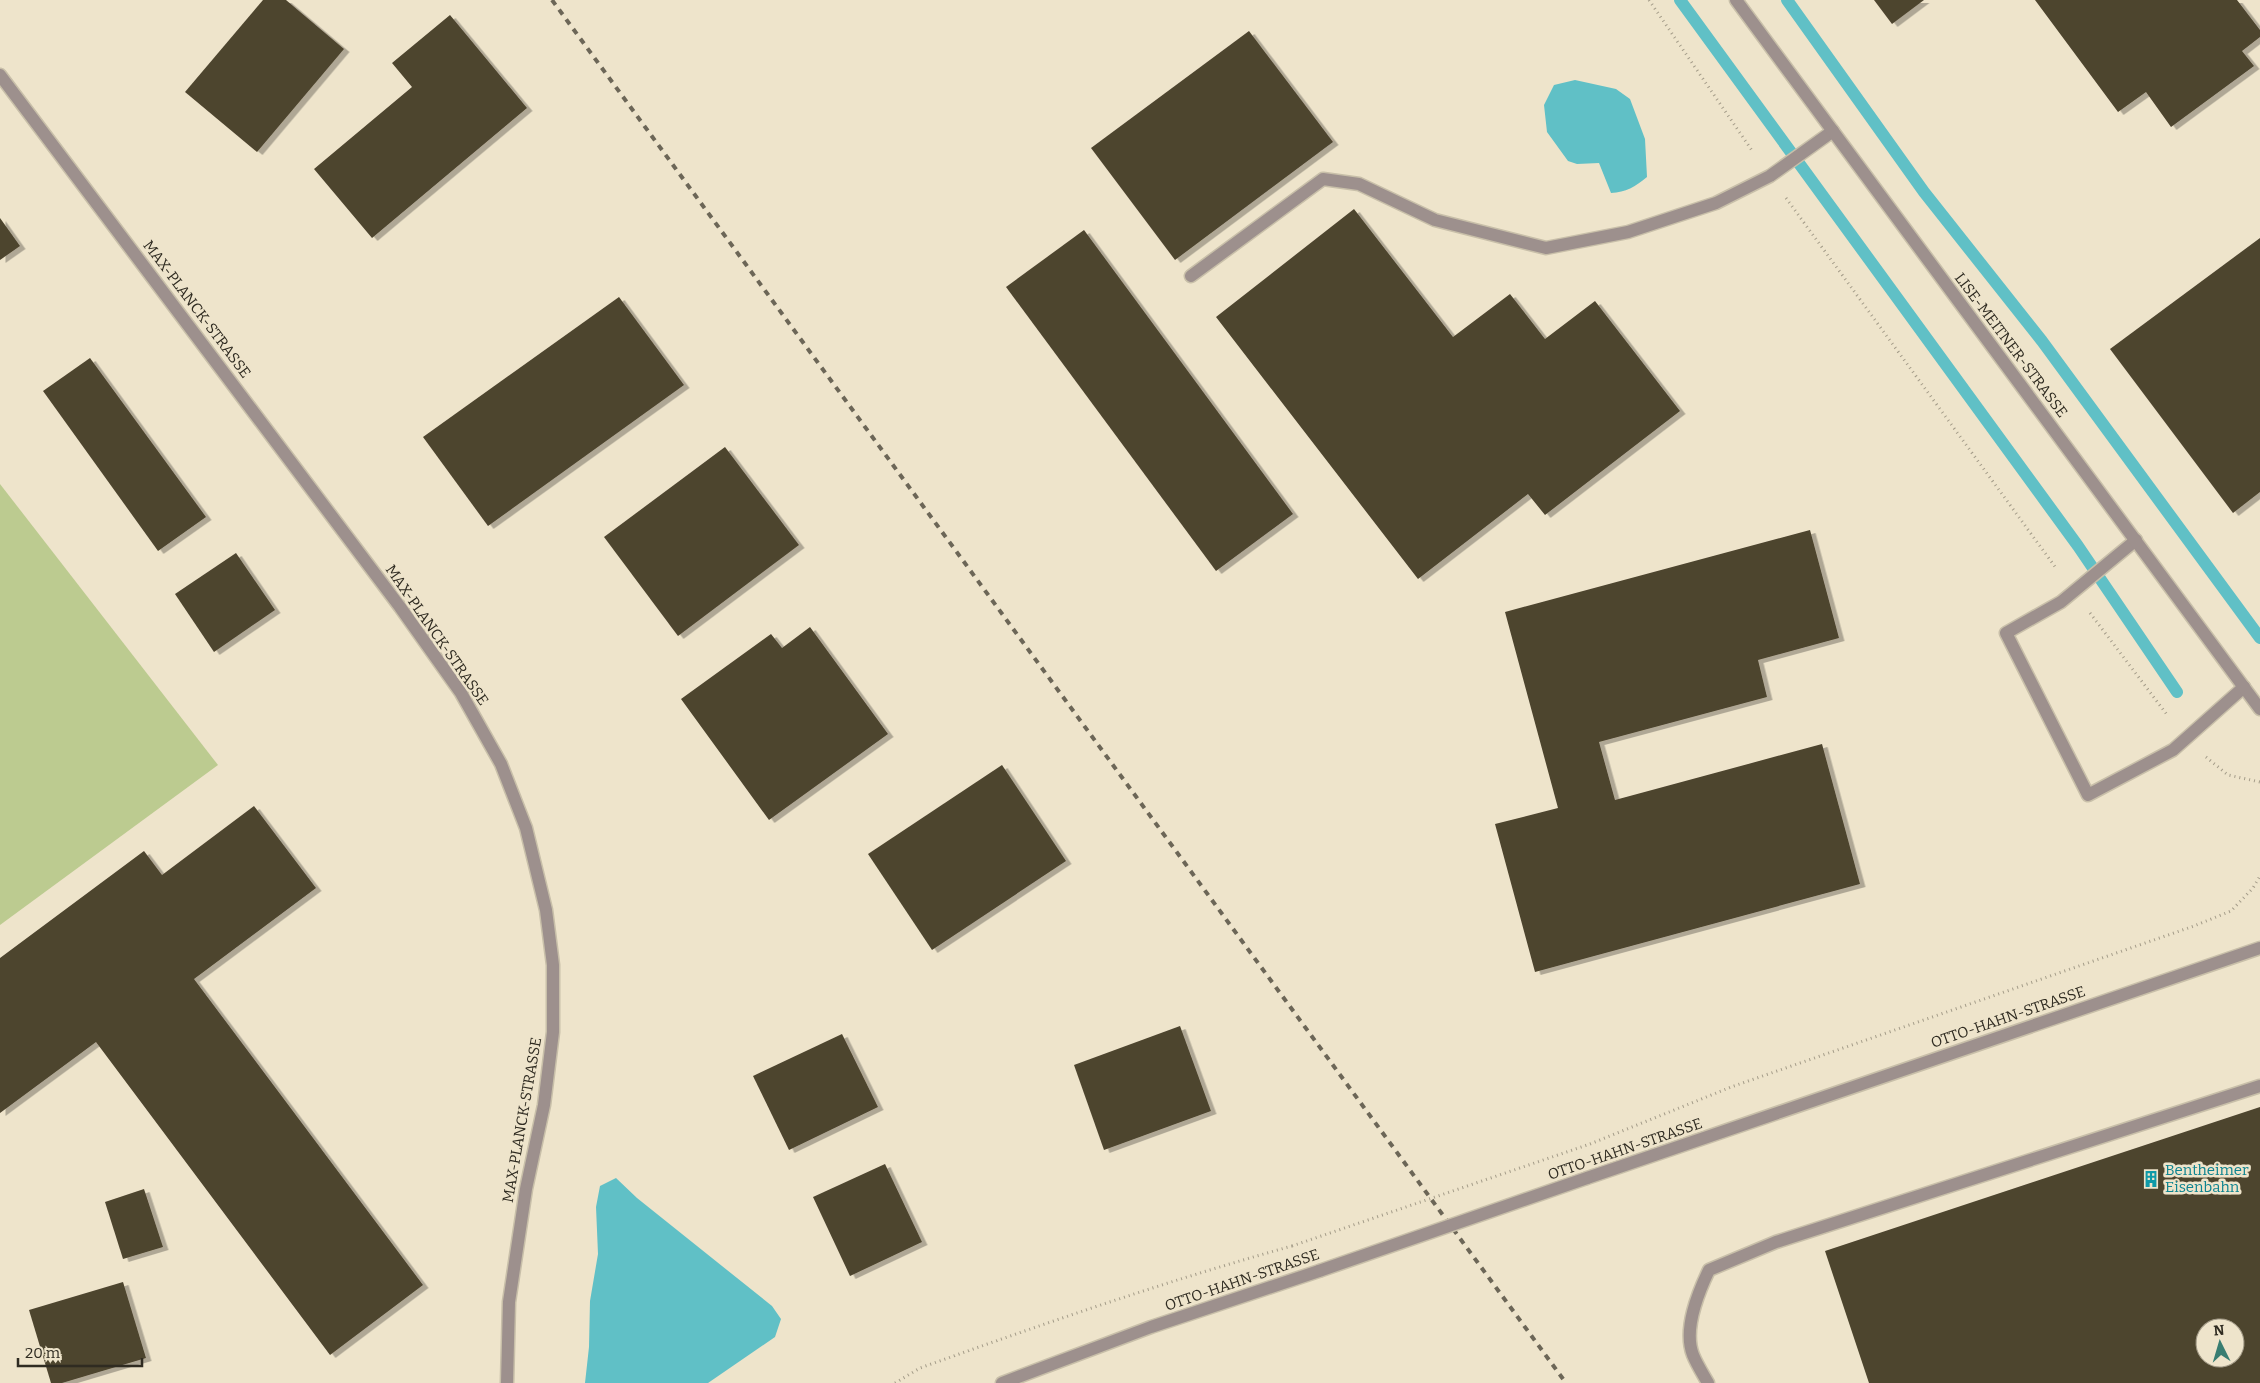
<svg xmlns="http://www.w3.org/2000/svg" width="2260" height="1383" font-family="Bitter,serif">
	<defs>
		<filter id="shadow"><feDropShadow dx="5.5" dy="3" stdDeviation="0" flood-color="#0004"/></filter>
	</defs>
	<rect width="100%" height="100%" fill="#eee4cb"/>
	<path fill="#bccb90" d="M0 484 218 765 0 925Z"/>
	<g fill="#60c0c6">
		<path d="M1575 80 1616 89 1630 99 1645 139 1647 177C1635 187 1626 192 1611 193L1599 163 1577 164 1568 161 1547 132 1544 105 1554 85Z"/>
		<path d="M616 1178 637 1198 772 1306 781 1319 775 1337 708 1383H585L589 1347 590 1301 598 1254 596 1207 600 1186Z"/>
	</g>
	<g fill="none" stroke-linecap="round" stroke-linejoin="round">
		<g stroke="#60c0c6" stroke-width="12">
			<path d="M1680 0 2078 546 2177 692"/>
			<path d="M1787 0 1924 192 2042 341 2260 638"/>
		</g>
	</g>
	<g fill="#4d442f" fill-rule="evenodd" filter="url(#shadow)">
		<path d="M263 0H286L344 49 257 152 185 92Z"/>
		<path d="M1874 0H1924L1892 24Z"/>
		<path d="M2035 0H2237L2260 30V37L2242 51 2254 66 2171 127 2146 92 2118 112Z"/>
		<path d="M450 15 527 108 372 238 314 169 412 87 392 63Z"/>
		<path d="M1249 31 1333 142 1175 260 1091 148Z"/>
		<path d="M1354 209 1453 337 1510 294 1545 339 1595 301 1680 411 1545 515 1528 494 1418 579 1216 317Z"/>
		<path d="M0 218 20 246 0 260Z"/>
		<path d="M1084 230 1293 514 1216 571 1006 287Z"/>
		<path d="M2260 238V492L2233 513 2110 349Z"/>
		<path d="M619 297 684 385 488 526 423 437Z"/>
		<path d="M90 358 206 517 158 551 43 391Z"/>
		<path d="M725 447 799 545 678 636 604 537Z"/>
		<path d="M1810 530 1839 638 1758 660 1767 697 1599 742 1615 800 1822 744 1860 884 1535 972 1495 824 1558 808 1505 612Z"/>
		<path d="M236 553 275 610 214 652 175 594Z"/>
		<path d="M810 627 888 734 769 820 681 699 771 634 782 648Z"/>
		<path d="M1002 765 1066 861 932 950 868 854Z"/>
		<path d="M254 806 316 888 194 979 423 1285 330 1355 96 1042 0 1113V958L144 851 162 875Z"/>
		<path d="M1180 1026 1211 1111 1104 1150 1074 1065Z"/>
		<path d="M842 1034 878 1107 789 1150 753 1076Z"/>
		<path d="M2260 1107V1383H1869L1825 1251ZM2205 1328H2235V1358H2205Z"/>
		<path d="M885 1164 922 1242 850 1276 813 1197Z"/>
		<path d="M144 1189 163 1247 123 1259 105 1202Z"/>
		<path d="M123 1282 146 1358 62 1383H51L29 1310Z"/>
	</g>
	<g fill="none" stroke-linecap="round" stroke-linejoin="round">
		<g stroke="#c8bfa9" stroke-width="15">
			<g id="service">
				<path d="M1191 276 1323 179 1359 184 1435 220 1546 248 1628 232 1716 203 1770 176 1833 131"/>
				<path d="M2136 540 2061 602 2006 633 2088 795 2173 750 2244 687"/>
				<path d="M1708 1383C1703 1374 1697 1365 1693 1355 1683 1329 1698 1293 1709 1270L1776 1242 2260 1086"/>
			</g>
		</g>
		<g stroke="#c8bfa9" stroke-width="15">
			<g id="minor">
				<path d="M1736 0 2260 709"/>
				<path d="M0 75 400 607 461 693 501 764 526 828 546 910 553 965V1032L544 1105 526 1189 509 1302 507 1383"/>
				<path d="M1587 1178 2260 948"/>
				<path d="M1002 1383 1151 1327 1319 1271"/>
			</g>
		</g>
		<g stroke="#a49c89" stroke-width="3" stroke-dasharray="1 4" stroke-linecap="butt">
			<path d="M1649 0 1753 152"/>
			<path d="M1786 198 2056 568"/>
			<path d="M2090 613 2168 716"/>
			<path d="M2206 757 2228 775 2260 782"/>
			<path d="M1590 1144 1731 1087 2194 926 2231 911 2253 888 2260 876"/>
			<path d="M895 1383 920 1368C1043 1324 1166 1281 1292 1246"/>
		</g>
		<use href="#service" stroke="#9d908d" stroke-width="12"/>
		<use href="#minor" stroke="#9d908d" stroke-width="12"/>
		<path stroke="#6c6657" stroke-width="4" stroke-dasharray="6 6" stroke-linecap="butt" d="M552 0 1566 1383"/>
		<g stroke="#c8bfa9" stroke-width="15" stroke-linecap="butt">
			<path id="minor-bridge" d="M1319 1271 1587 1178"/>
		</g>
		<path stroke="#a49c89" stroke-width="3" stroke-dasharray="1 4" stroke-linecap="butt" d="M1292 1246 1590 1144"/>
		<use href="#minor-bridge" stroke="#9d908d" stroke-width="12"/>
	</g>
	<defs>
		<g id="building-bare" transform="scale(1.35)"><path d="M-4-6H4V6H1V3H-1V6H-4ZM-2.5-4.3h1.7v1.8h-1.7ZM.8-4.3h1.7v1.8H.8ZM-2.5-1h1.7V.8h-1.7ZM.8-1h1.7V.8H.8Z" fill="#0f9aa8" stroke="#eee4cb" stroke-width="2.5" paint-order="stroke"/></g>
	</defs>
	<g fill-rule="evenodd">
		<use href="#building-bare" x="2151" y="1179"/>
	</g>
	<g text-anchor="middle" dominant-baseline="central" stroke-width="5" stroke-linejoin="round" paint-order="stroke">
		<g font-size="15" fill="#2f2b21" stroke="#eee4cb">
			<text transform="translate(197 309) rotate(53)">MAX-PLANCK-STRASSE</text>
			<text transform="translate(2011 345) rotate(53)">LISE-MEITNER-STRASSE</text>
			<text transform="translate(437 635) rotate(55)">MAX-PLANCK-STRASSE</text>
			<text transform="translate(2008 1017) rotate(-19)">OTTO-HAHN-STRASSE</text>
			<text transform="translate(522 1120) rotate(-80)">MAX-PLANCK-STRASSE</text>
			<text transform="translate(1625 1149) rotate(-19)">OTTO-HAHN-STRASSE</text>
			<text transform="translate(1242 1280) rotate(-19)">OTTO-HAHN-STRASSE</text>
		</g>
		<g font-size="15" fill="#0d838f" stroke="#eee4cb" text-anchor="start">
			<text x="2165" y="1170">Bentheimer<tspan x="2165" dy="17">Eisenbahn</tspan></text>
		</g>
	</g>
	<g transform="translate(2220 1343) rotate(355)"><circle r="24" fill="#eee4cb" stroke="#a29a87"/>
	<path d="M0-4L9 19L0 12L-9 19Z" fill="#387d71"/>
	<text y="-8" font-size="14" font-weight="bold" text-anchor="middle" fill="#2f2b21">N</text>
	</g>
	<path d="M18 1358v8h124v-8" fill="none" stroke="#2f2b21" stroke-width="2.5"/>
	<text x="25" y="1358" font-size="15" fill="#2f2b21" stroke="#eee4cb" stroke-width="4" paint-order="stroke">20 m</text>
</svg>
